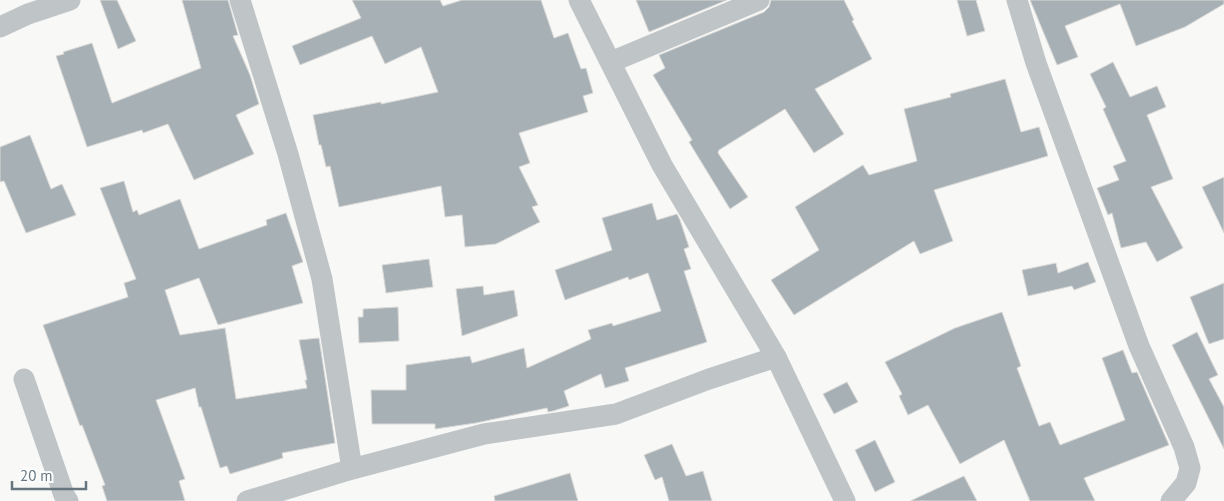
<svg xmlns="http://www.w3.org/2000/svg" width="1224" height="501" font-family="'PT Sans',sans-serif">
	<rect width="100%" height="100%" fill="#f8f8f6"/>
	<g fill="#a7b0b5" stroke="#dadad8">
		<path d="M100 0H117L136 41 118 49Z"/>
		<path d="M182 0H228L238 35 233 36 250 75 259 104 236 115 254 154 194 180 168 124 143 133 142 130 87 147 56 56 64 54 63 52 92 43 112 103 201 68Z"/>
		<path d="M352 0H440L443 6 462 0H541L554 38 568 33 581 69 586 68 593 93 583 96 588 112 519 133 530 163 519 167 538 205 532 207 540 222 496 244 465 247 462 215 445 217 441 186 339 207 330 166 326 167 321 145H319L313 115 381 102V104L438 92 421 47 385 64 372 36 300 65 292 46 361 18Z"/>
		<path d="M636 0H727L649 32Z"/>
		<path d="M771 0H844L854 20 852 21 872 59 815 89 844 134 814 153 785 109 719 150 718 153 748 197 730 209 689 142 692 140 653 75 665 68 659 55 764 12 769 7Z"/>
		<path d="M957 0H976L985 31 967 36Z"/>
		<path d="M1030 0H1224V4L1185 27 1136 46 1120 4 1065 26 1078 57 1057 65Z"/>
		<path d="M1113 62 1130 97 1157 86 1166 107 1147 115 1173 179 1151 187 1183 248 1157 262 1146 242 1121 248 1112 213 1108 215 1097 188 1119 180 1113 166 1126 161 1103 109 1106 107 1090 74Z"/>
		<path d="M1005 79 1021 132 1039 127 1048 156 934 190 953 241 920 254 914 241 794 315 771 280 819 250 795 207 863 165 869 175 917 161 904 109 951 97 950 94Z"/>
		<path d="M30 135 51 189 62 184 76 215 26 233 4 181 0 182V147Z"/>
		<path d="M1224 177V233L1202 187Z"/>
		<path d="M124 181 133 212 137 210 139 215 180 199 199 249 267 225 266 220 286 213 303 262 292 266 303 303 218 325 199 278 165 290 180 335 225 328 236 399 307 388 305 380H307L299 340 319 338 335 443 282 453 283 458 230 474 227 466 220 468 201 407H199L195 388 156 400 185 479 179 481 185 501H107L102 486 105 485 82 425 80 426 43 325 128 297 124 283 136 279 100 188Z"/>
		<path d="M652 203 657 220 677 214 680 220 689 247 684 249 691 269 684 271 707 342 625 368 629 381 605 388 601 374 564 391 569 406 553 411 548 412 547 408 476 423 435 429V424H372L371 390H406V365L470 356 472 363 524 348 527 368 591 339 588 330 612 323 613 326 661 311 648 273 629 280 628 277 565 300 555 270 612 250 602 218Z"/>
		<path d="M429 259 433 287 386 293 382 265Z"/>
		<path d="M1088 262 1096 282 1074 290 1072 286 1028 296 1022 270 1056 263 1058 273Z"/>
		<path d="M1224 283V339L1209 344 1190 297Z"/>
		<path d="M483 286 484 295 514 290 518 316 462 336 456 289Z"/>
		<path d="M398 307 399 341 359 343 358 317H363V309Z"/>
		<path d="M1002 312 1021 366 1017 368 1039 426 1050 422 1060 445 1125 420 1102 358 1123 350 1132 373 1137 372 1169 445 1084 478 1095 501H1030L1004 440 960 464 928 405 908 415 899 396 902 394 885 362 955 328Z"/>
		<path d="M1197 332 1218 375 1209 379 1224 407V449L1172 345Z"/>
		<path d="M847 382 858 402 834 414 823 394Z"/>
		<path d="M875 440 895 482 875 492 855 450Z"/>
		<path d="M672 444 686 476 703 471 712 501H669L662 477 655 480 644 455Z"/>
		<path d="M570 473 578 501H495L494 496Z"/>
		<path d="M964 476 977 501H910Z"/>
	</g>
	<g fill="none" stroke-linecap="round" stroke-linejoin="round">
		<g stroke="#bfc4c7" stroke-width="21">
			<path d="M240 0 288 154 322 279 352 469"/>
			<path d="M579 0 662 165 776 357 845 501"/>
			<path d="M1017 0 1036 63 1139 346 1184 447 1190 468 1186 483 1171 501"/>
			<path d="M0 27 28 14 70 0"/>
			<path d="M611 62 759 0"/>
			<path d="M24 379 64 495 68 501"/>
			<path d="M247 501 352 469 484 434 616 414 709 379 776 357"/>
		</g>
	</g>
	<path d="M12 481v8h74v-8" fill="none" stroke="#65767f" stroke-width="2.5"/>
	<text x="20" y="481" font-size="15" fill="#65767f" stroke="#ffffff" stroke-width="4" paint-order="stroke">20 m</text>
</svg>
